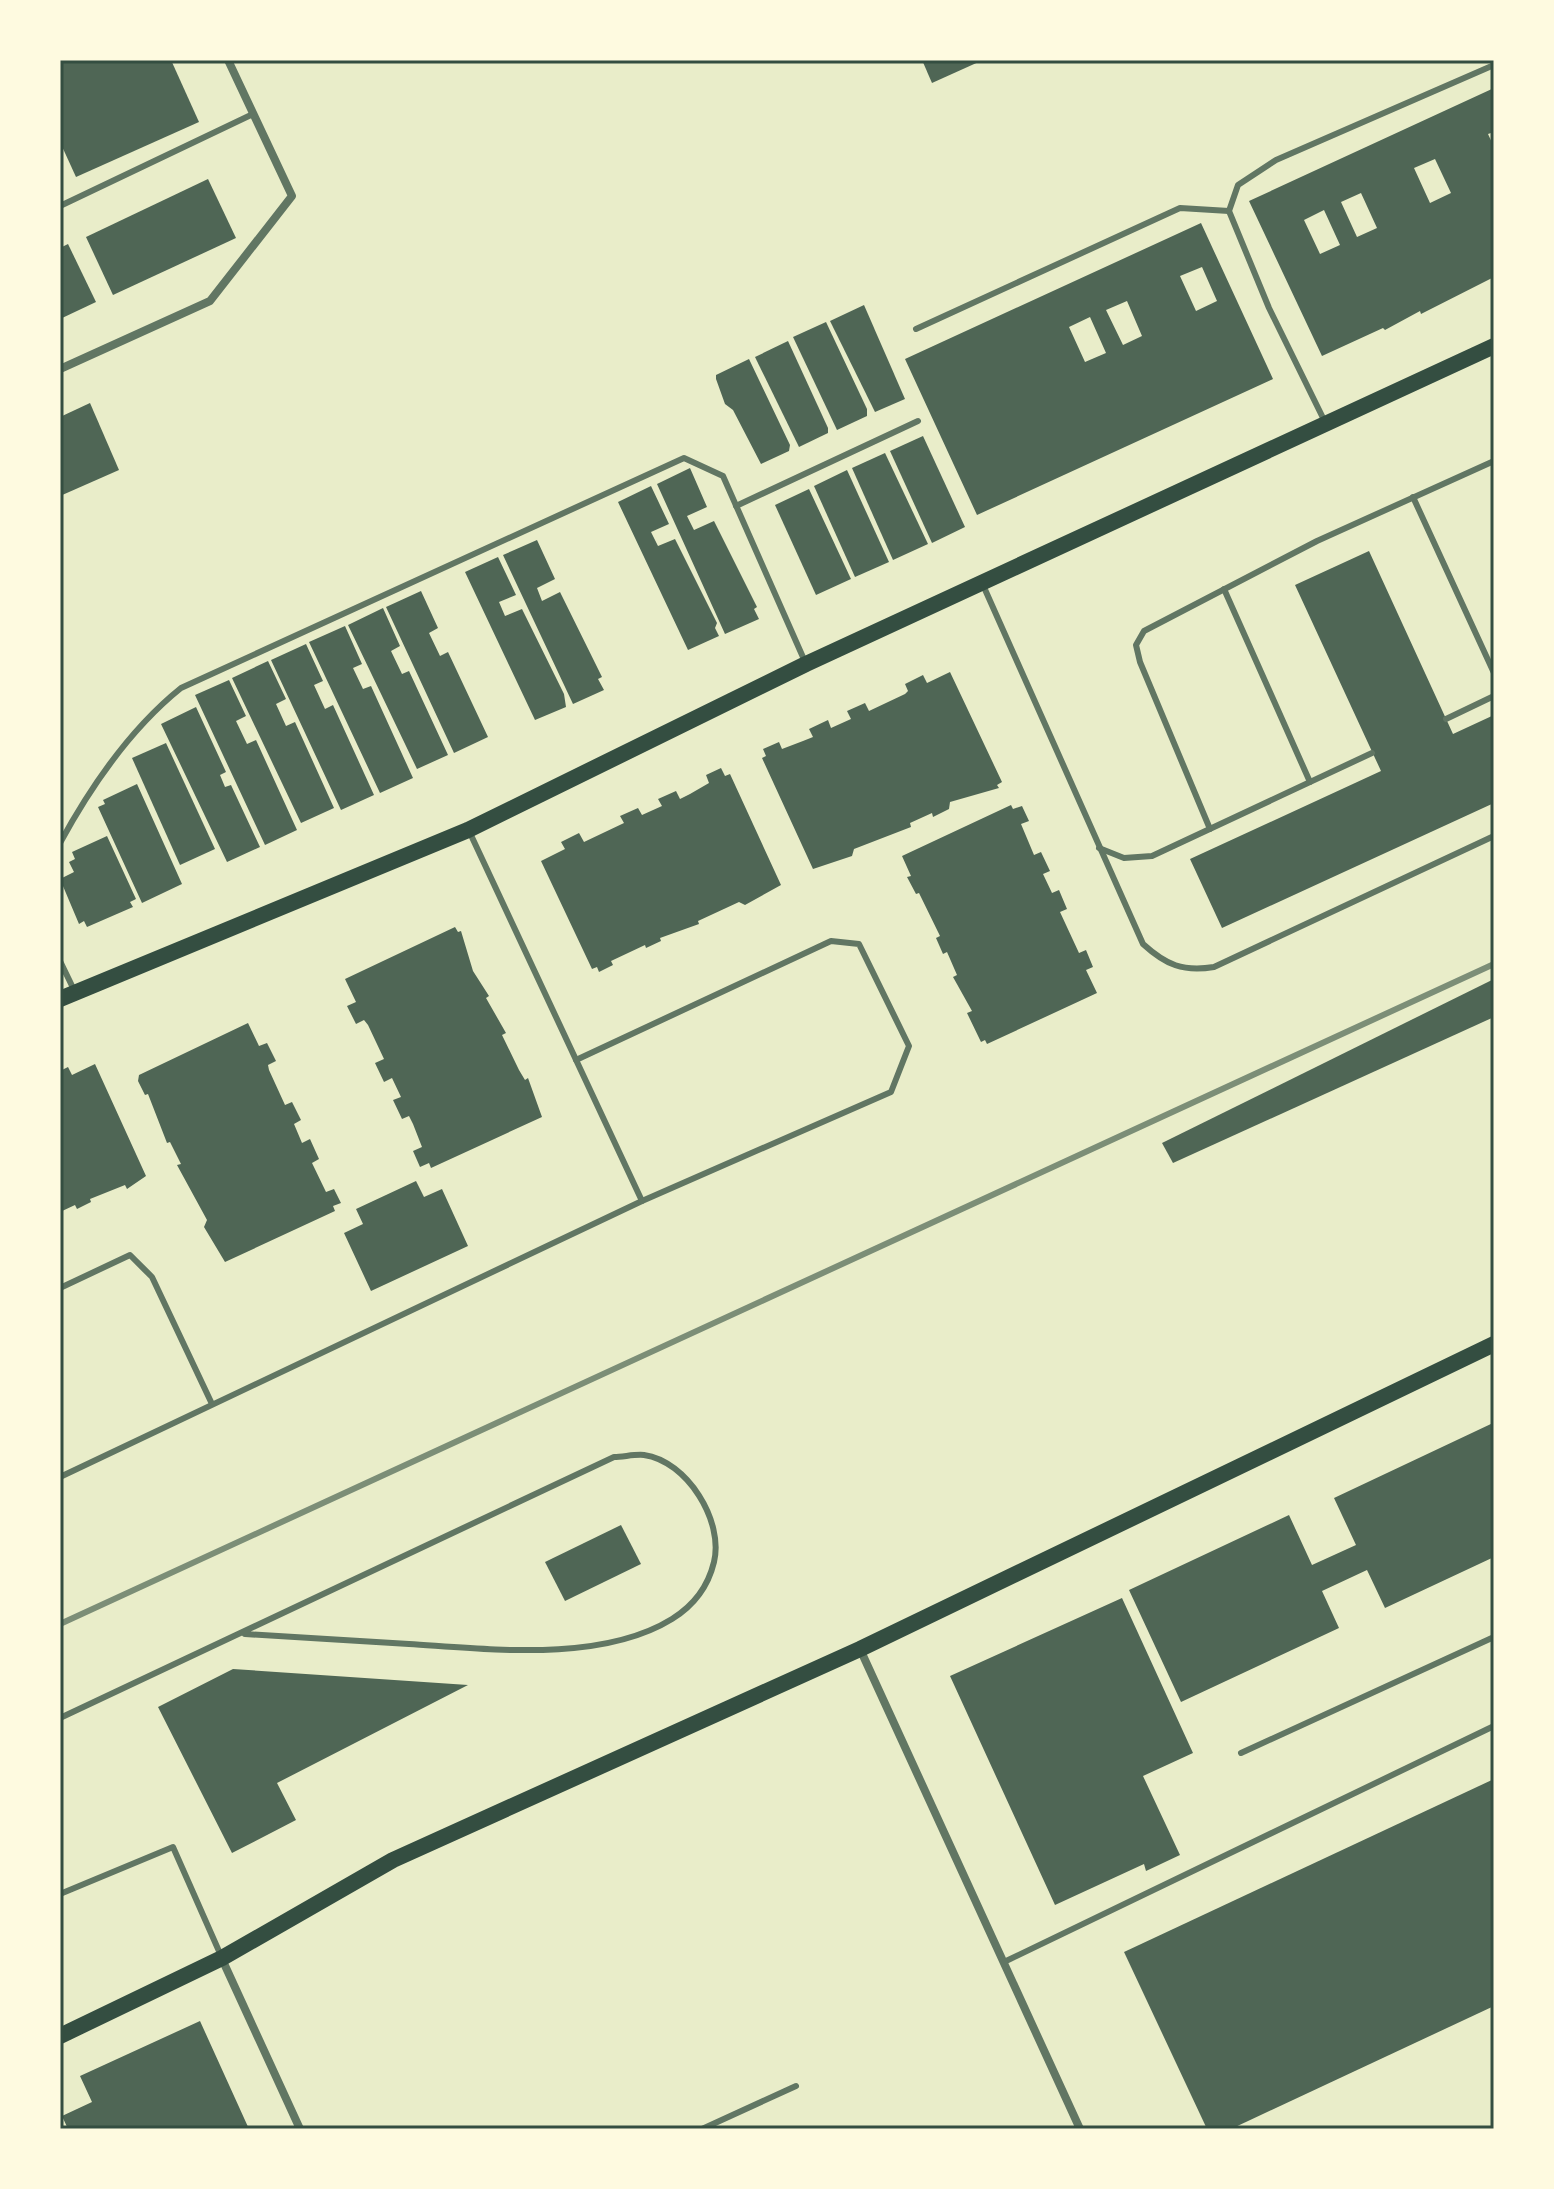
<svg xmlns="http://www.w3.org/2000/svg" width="1554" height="2189" font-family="Helvetica,sans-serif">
	<rect width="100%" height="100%" fill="#e9edc9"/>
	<g fill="#4f6655" fill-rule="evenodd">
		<path d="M60 60H171L199 122 76 177 60 142Z"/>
		<path d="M922 60H983L932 83Z"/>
		<path d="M1494 88V132L1488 134 1494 147V277L1421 314 1420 311 1385 330 1383 328 1322 356 1249 201ZM1435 159 1451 193 1430 203 1414 168ZM1361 193 1377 228 1357 237 1341 202ZM1324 210 1340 245 1320 254 1304 220Z"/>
		<path d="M208 179 236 238 113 295 86 237Z"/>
		<path d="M1201 223 1273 379 977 515 905 359ZM1202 267 1217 301 1196 311 1180 276ZM1127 301 1142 336 1123 345 1106 310ZM1090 317 1106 353 1085 362 1069 327Z"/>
		<path d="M68 244 96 302 60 319V248Z"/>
		<path d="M864 305 905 399 875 412 830 321Z"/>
		<path d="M826 322 867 409V416L837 430 793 337Z"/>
		<path d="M788 341 828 428V433L799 447 755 357Z"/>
		<path d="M749 359 790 445 789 451 761 464 733 410 725 404 716 379V375Z"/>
		<path d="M90 403 119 470 60 496V417Z"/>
		<path d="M923 436 965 527 932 543 890 451Z"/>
		<path d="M885 453 928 544 893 560 852 468Z"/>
		<path d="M690 468 707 507 687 516 694 530 714 521 757 607 754 609 759 619 725 634 657 484Z"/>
		<path d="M847 470 889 562 855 577 814 486Z"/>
		<path d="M651 486 669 524 651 532 658 546 675 539 717 623 715 628 719 636 688 650 618 502Z"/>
		<path d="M809 489 851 579 816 595 775 505Z"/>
		<path d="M537 540 555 579 537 588 542 601 560 592 602 677 598 679 604 690 573 704 503 555Z"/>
		<path d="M1369 551 1453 734 1494 715V803L1222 928 1190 859 1381 771 1295 585Z"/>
		<path d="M498 557 516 595 499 602 505 616 522 609 564 694 566 707 535 720 465 572Z"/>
		<path d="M421 591 438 628 429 633 440 656 448 652 488 737 454 753 386 607Z"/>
		<path d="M383 608 400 646 391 651 402 674 409 671 448 755 417 769 348 625Z"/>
		<path d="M345 626 362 664 353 668 363 689 371 686 413 778 380 793 309 642Z"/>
		<path d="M306 644 323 681 314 685 325 709 333 705 374 795 341 810 271 660Z"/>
		<path d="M268 661 286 699 276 704 286 726 295 722 334 808 301 823 232 678Z"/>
		<path d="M950 672 1002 782 997 785 999 788 950 802 949 809 933 817 932 813 910 823 911 827 854 849 852 856 813 869 762 758 766 756 763 749 779 742 782 749 803 741 813 737 809 729 828 720 831 728 851 719 847 711 865 703 869 711 905 694 908 691 905 684 923 675 927 683Z"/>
		<path d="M229 680 246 716 236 721 247 744 256 740 297 830 265 845 195 695Z"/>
		<path d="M196 707 226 772 220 775 225 787 231 785 260 847 227 862 161 724Z"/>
		<path d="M166 743 215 849 180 865 132 758Z"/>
		<path d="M721 768 725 776 730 774 781 885 745 905 739 902 698 921 699 924 660 938 661 941 646 948 645 945 611 961 613 965 599 972 597 967 592 969 541 861 565 849 561 842 579 833 584 842 624 823 620 816 638 808 642 815 662 806 658 799 676 791 680 799 690 794 709 783 706 775Z"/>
		<path d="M137 784 182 884 142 903 98 807 105 804 103 800Z"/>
		<path d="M1011 805 1013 809 1022 806 1029 821 1021 824 1034 855 1041 852 1050 871 1043 874 1052 893 1059 890 1067 909 1060 912 1079 953 1086 950 1093 967 1086 970 1097 993 987 1044 985 1040 981 1042 967 1013 972 1011 953 977 957 975 947 952 943 954 936 938 940 936 919 893 916 894 907 877 911 876 902 856Z"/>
		<path d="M107 836 136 899 130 902 133 907 87 927 84 921 79 924 60 879 74 872 69 862 75 859 72 852Z"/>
		<path d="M455 927 458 932 461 931 473 971 489 996 486 998 506 1033 502 1035 519 1070 525 1080 528 1078 542 1117 431 1168 429 1163 420 1167 413 1151 422 1147 413 1124 409 1116 402 1119 393 1100 401 1097 392 1078 384 1082 375 1063 384 1059 368 1025 364 1020 356 1024 347 1006 356 1002 345 979Z"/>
		<path d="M1494 979V1017L1173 1163 1162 1143Z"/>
		<path d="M248 1023 259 1046 267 1043 276 1061 268 1065 269 1070 285 1105 292 1102 301 1120 294 1124 302 1143 310 1139 319 1159 312 1163 326 1192 334 1189 341 1203 333 1206 335 1211 225 1262 204 1227 207 1220 177 1165 181 1164 170 1142 167 1143 148 1094 145 1095 138 1081 139 1075Z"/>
		<path d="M95 1064 146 1176 127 1189 125 1185 90 1199 91 1202 77 1209 75 1205 60 1212V1071L68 1067 72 1075Z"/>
		<path d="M416 1181 424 1197 442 1189 468 1246 371 1291 344 1233 363 1224 356 1209Z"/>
		<path d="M1493 1423 1494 1557 1385 1608 1367 1570 1322 1591 1339 1628 1181 1702 1129 1590 1289 1515 1312 1565 1356 1545 1334 1498Z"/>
		<path d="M621 1525 641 1564 565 1601 545 1562Z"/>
		<path d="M1122 1598 1193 1753 1143 1776 1180 1855 1146 1871 1144 1864 1055 1905 950 1676Z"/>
		<path d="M233 1669 468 1685 277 1783 296 1820 232 1853 158 1707Z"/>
		<path d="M1494 1779V2006L1231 2129H1207L1124 1952Z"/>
		<path d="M200 2021 249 2129H68L62 2116 92 2102 80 2076Z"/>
	</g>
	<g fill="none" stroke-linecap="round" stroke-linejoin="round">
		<g stroke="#617663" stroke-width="6">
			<path d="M60 206 253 114"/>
			<path d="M916 329 1180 208 1229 211"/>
			<path d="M1325 422 1269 308 1229 211 1238 185 1276 160 1494 65"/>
			<path d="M1413 497 1494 673"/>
			<path d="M736 506 918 421"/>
			<path d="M983 585 1143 944C1166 965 1183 972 1214 967L1494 836"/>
			<path d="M1224 589 1310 782"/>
			<path d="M1446 719 1494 696"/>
			<path d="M1210 829 1140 662 1136 645 1144 631 1317 541 1494 461"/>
			<path d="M60 843C91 786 130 729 181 688L684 458 723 476 806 664"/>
			<path d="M1099 848 1124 858 1152 856 1372 753"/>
			<path d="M60 961 75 992"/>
			<path d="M576 1060 831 941 859 944 909 1046 891 1092 642 1201"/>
			<path d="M60 1288 130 1255 152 1277 212 1404"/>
			<path d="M60 1477 642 1201 470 833"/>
			<path d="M60 1718 614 1457C623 1457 635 1454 644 1455 687 1461 724 1521 714 1562 708 1587 693 1606 672 1619 601 1663 488 1649 409 1644 354 1641 300 1637 245 1634"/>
			<path d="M1241 1753 1494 1637"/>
			<path d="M60 1894 173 1847 222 1958"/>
			<path d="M1004 1962 1494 1726"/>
			<path d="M702 2129 796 2086"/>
		</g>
		<g stroke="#617663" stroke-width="8">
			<path d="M60 369 210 301 292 196 228 60"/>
			<path d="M860 1649 1080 2129"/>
			<path d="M222 1959 300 2129"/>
		</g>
		<g stroke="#344e41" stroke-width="16">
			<path d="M60 999 468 830 806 664 1494 346"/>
			<path d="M60 2036 222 1958 393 1860 860 1649 1494 1344"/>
		</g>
		<path stroke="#7c8e77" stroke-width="6" d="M60 1624 1494 964"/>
	</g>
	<rect width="1554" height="2189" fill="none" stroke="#fefae0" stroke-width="124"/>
	<rect x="62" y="62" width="1430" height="2065" fill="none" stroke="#344e41" stroke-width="3"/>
</svg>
